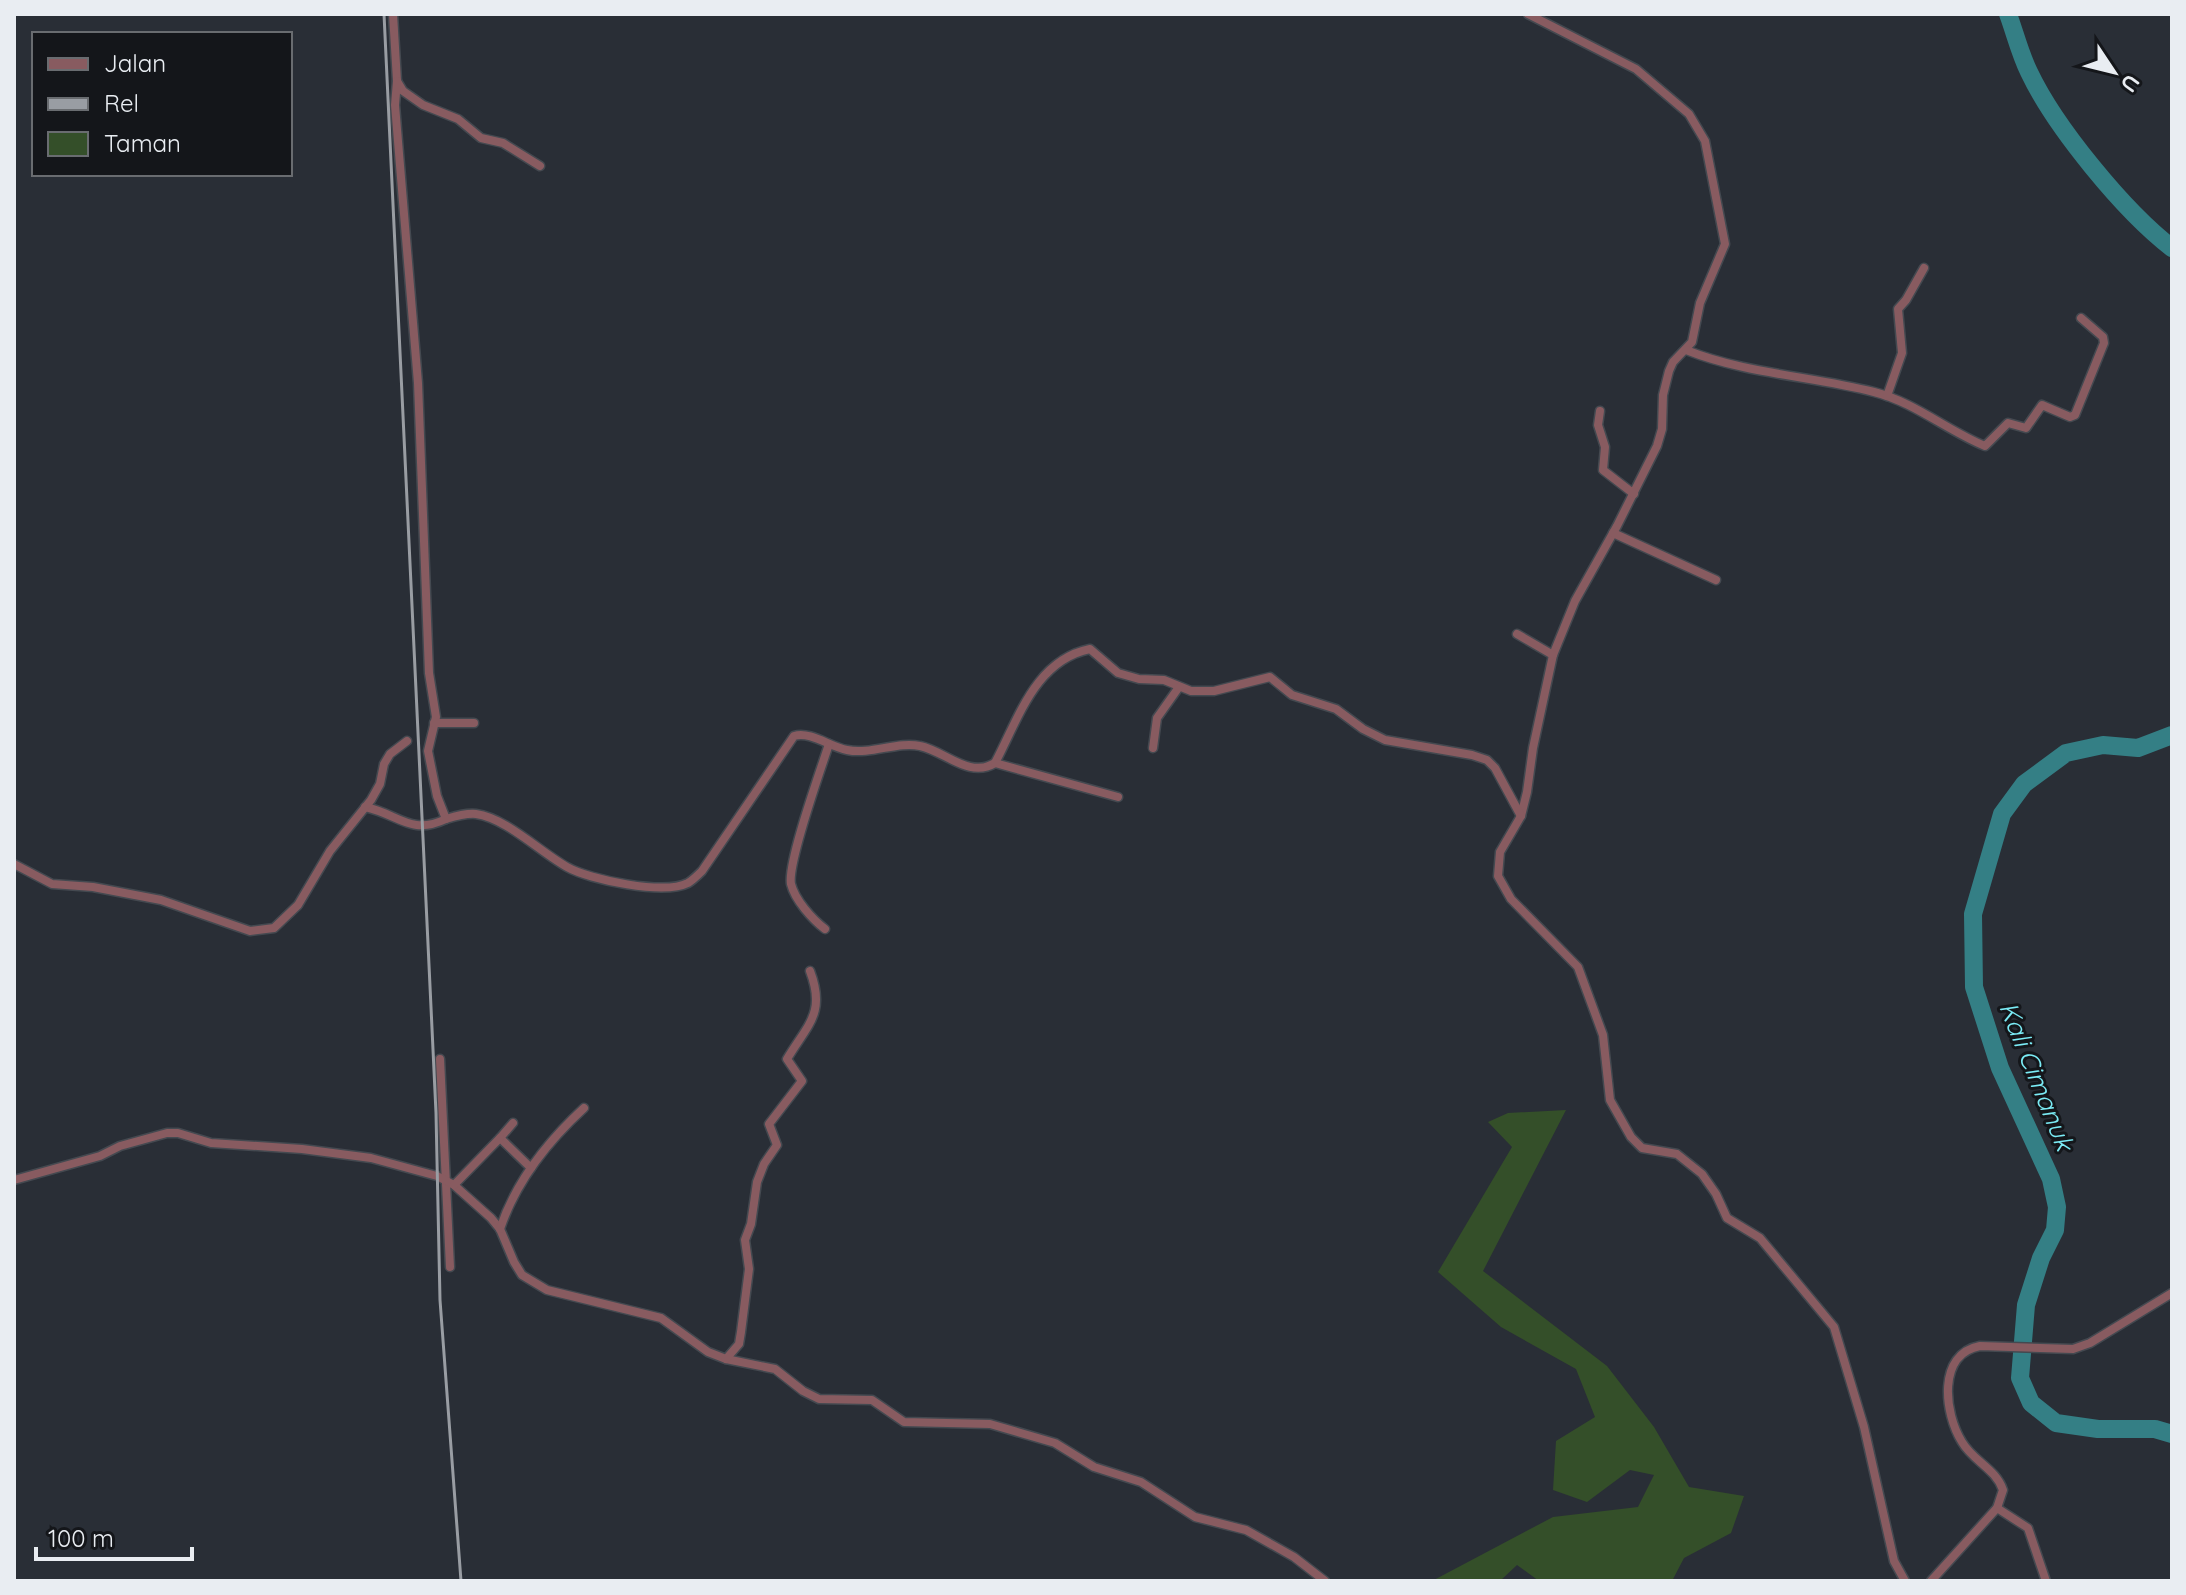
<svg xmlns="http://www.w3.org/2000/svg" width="2186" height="1595" font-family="Quicksand,sans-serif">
	<rect width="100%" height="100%" fill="#292e36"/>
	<path fill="#344f29" d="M1566 1110 1483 1271 1607 1366 1654 1427 1689 1487 1744 1496 1731 1533 1684 1558 1672 1581H1539L1517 1565 1500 1581H1432L1553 1517 1638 1507 1654 1475 1630 1470 1587 1502 1553 1490 1556 1441 1595 1417 1576 1369 1501 1327 1438 1272 1512 1147 1488 1122 1508 1113Z"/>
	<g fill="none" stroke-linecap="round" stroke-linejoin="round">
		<g stroke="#347f85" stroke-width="18">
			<path d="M2008 14C2015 33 2020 54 2029 72 2055 127 2124 211 2172 248"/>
			<path d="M2172 735 2138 748 2103 745 2066 753 2024 784 2002 814 1973 914 1974 987 2000 1068 2051 1179 2057 1207 2055 1230 2041 1258 2026 1305 2020 1378 2031 1403 2056 1423 2098 1429H2155L2172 1434"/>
		</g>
		<g stroke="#444950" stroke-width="11">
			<g id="minor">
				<path d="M393 14 397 81 403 91 423 105 458 119 481 138 503 143 540 166"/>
				<path d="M1528 14 1636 69 1689 114 1705 141 1725 244 1700 303 1692 342 1673 362 1669 371 1663 395 1662 429 1657 446 1617 526 1575 601 1553 655 1533 748 1527 792 1521 816 1500 852 1498 876 1511 899 1578 967 1603 1035 1610 1100 1631 1137 1642 1148 1677 1154 1702 1174 1716 1194 1727 1218 1760 1238 1834 1327 1864 1427 1894 1561 1905 1581"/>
				<path d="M397 81 395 105 418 383 429 673 436 717 428 751 437 796 446 819C456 816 466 813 476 814 506 818 540 852 567 867 590 880 664 895 688 883 693 880 698 875 702 871L794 736C811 731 830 747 847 750 871 755 898 741 920 746 945 751 969 779 995 763 1018 720 1035 660 1090 649L1118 673 1139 679 1164 680 1191 691H1214L1270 677 1292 695 1336 709 1363 729 1385 740 1472 755 1487 760 1495 768 1521 816"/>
				<path d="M1686 350C1746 374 1811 376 1874 392 1914 402 1948 431 1985 446L2008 423 2026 428 2042 405 2070 417 2075 415 2104 343 2103 337 2081 318"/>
				<path d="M1887 396 1902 353 1898 309 1906 300 1924 268"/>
				<path d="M1600 411 1598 425 1605 447 1603 470 1634 494"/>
				<path d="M1613 533 1716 580"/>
				<path d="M1517 634 1553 655"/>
				<path d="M434 723H474"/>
				<path d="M1153 748 1157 718 1179 687"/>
				<path d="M995 763 1118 797"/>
				<path d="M365 807C399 814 410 836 446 819"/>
				<path d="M14 864 52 884 93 887 161 900 250 931 274 928 298 905 330 851 371 800 380 784 384 764 390 754 407 741"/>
				<path d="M825 929C812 919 795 900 791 884 787 863 821 769 829 744"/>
				<path d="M440 1059 450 1267"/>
				<path d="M513 1123 500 1138 531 1168"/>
				<path d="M14 1180 100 1156 120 1146 167 1133H178L211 1143 302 1149 371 1158 437 1176 454 1185 491 1218 500 1229 514 1262 522 1275 547 1290 661 1318 708 1352 726 1359 775 1369 803 1391 819 1399 872 1400 904 1422 990 1424 1055 1443 1094 1467 1141 1482 1195 1517 1246 1530 1294 1557 1325 1581"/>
				<path d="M454 1185 500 1138"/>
				<path d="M500 1229C516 1181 547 1142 584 1108"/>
				<path d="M726 1359 739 1344 741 1332 749 1269 745 1240 751 1224 757 1182 764 1164 777 1145 769 1124 802 1081 787 1059C808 1024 826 1013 810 971"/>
				<path d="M1997 1508 2028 1528 2046 1581"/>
				<path d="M1931 1581 1997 1508 2003 1490C1996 1469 1973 1461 1962 1442 1944 1413 1937 1354 1980 1346L2073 1349 2090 1343 2172 1293"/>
			</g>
		</g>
		<use href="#minor" stroke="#885b60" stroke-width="8"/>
		<path stroke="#999da3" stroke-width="3" d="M384 14 436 1113 440 1300 461 1581"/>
	</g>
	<g text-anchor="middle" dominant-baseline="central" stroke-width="6" stroke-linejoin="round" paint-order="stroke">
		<g font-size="26" font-style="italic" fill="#7becf6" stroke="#14161a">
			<text transform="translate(2037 1076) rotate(68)">Kali Cimanuk</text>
		</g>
	</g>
	<rect width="2186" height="1595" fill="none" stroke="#e9edf2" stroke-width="32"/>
	<rect x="32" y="32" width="260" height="144" fill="#14161a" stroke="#696c70" stroke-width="2"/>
	<rect x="48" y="58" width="40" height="12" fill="#885b60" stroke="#696c70" stroke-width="2"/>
	<text x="104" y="72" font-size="24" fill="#e9edf2">Jalan</text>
	<rect x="48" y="98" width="40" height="12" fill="#999da3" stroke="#696c70" stroke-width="2"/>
	<text x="104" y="112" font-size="24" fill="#e9edf2">Rel</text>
	<rect x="48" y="132" width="40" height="24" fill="#344f29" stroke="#696c70" stroke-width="2"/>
	<text x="104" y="152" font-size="24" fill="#e9edf2">Taman</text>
	<g transform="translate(2114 72) rotate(125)" stroke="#14161a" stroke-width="6" paint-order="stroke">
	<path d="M0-6L14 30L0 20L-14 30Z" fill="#e9edf2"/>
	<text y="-12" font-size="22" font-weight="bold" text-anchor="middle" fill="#e9edf2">U</text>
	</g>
	<path d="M36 1547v12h156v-12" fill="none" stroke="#e9edf2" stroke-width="4"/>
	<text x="48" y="1547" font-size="24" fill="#e9edf2" stroke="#14161a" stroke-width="6" paint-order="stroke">100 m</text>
</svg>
